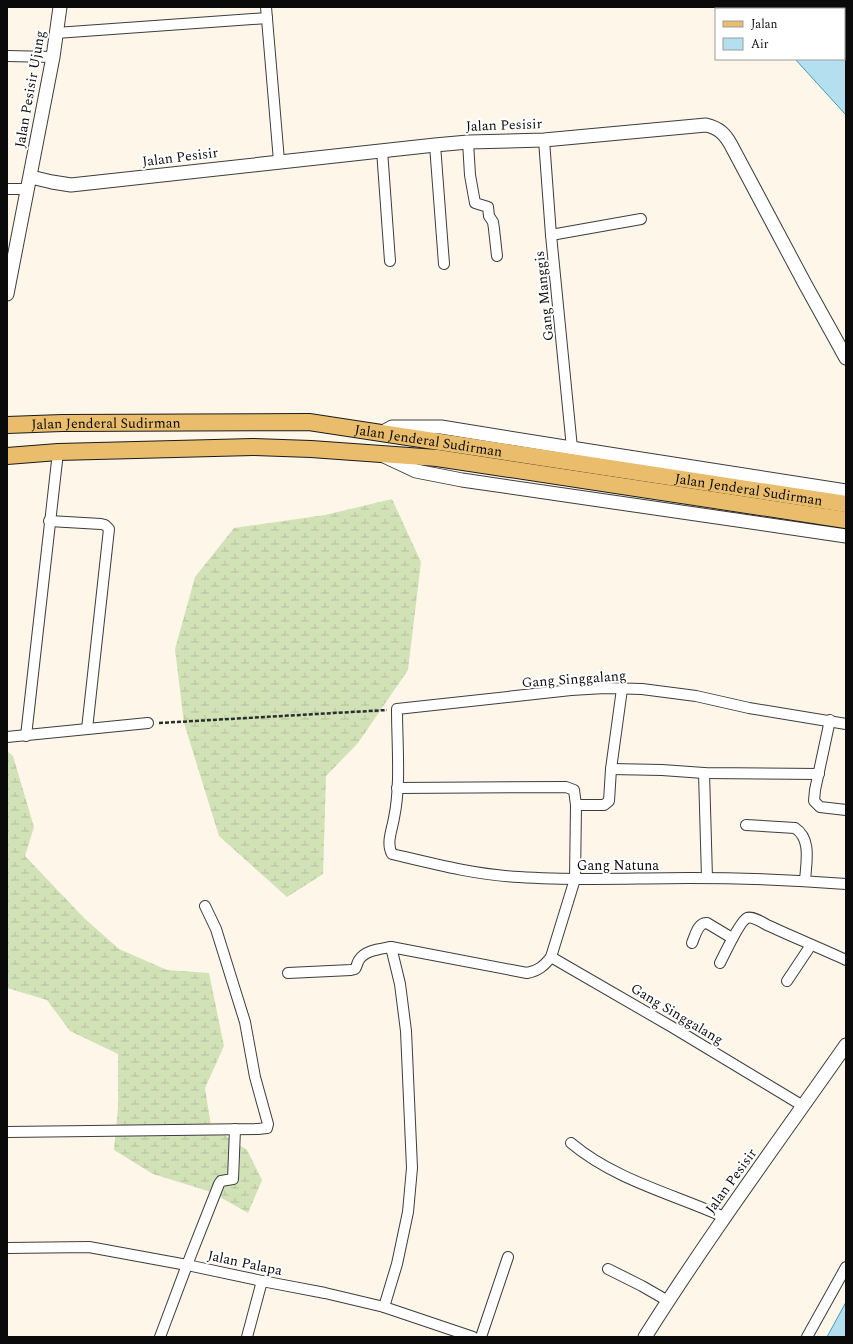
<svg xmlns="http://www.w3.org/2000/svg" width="853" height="1344" font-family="Spectral,serif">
	<defs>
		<pattern id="wetland-marsh" width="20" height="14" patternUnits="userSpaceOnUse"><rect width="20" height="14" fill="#d2e2b7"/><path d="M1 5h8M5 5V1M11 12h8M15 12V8" fill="none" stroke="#b3c19c"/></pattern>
	</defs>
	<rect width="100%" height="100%" fill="#fdf6e9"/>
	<g fill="url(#wetland-marsh)">
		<path d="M392 499 421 562 408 670 358 743 326 776 323 874 287 897 219 836 184 723 175 649 195 577 234 528 325 515Z"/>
		<path d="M7 751 13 756 34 827 25 856 84 918 119 949 167 970 209 973 224 1046 205 1088 211 1126 247 1150 262 1180 248 1213 211 1192 153 1174 114 1150 118 1108V1054L70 1031 47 1000 7 988Z"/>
	</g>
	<g fill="#b3dfee" stroke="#429abd">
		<path d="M762 7H846V115L795 59H844V9H763Z"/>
		<path d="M846 1302V1337H827Z"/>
	</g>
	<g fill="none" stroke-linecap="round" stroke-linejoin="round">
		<g stroke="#3d3d3d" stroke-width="12">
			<g id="minor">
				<path d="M266 7 279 161"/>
				<path d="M56 33 267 18"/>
				<path d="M7 56 53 57"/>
				<path d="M544 140 551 235 572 448"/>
				<path d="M468 142 470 175 475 203 488 207 489 216 493 222 494 229 497 256"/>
				<path d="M435 145 444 264"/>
				<path d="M382 150 390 261"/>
				<path d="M7 189H28"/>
				<path d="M551 235 641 219"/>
				<path d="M49 521 101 524 105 525 109 529 87 729"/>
				<path d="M830 720 815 790 814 801 820 807 846 810"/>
				<path d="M846 724 749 708 696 696 642 689 605 688 571 690 397 709C397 744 401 785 394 818 392 830 386 843 392 854 434 864 476 875 519 877 576 881 632 878 689 878 741 878 794 880 846 884"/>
				<path d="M26 736 58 452"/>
				<path d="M7 737 148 723"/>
				<path d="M611 769 662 770 704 773 819 774"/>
				<path d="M704 773 707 878"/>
				<path d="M397 788 566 787 574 790 576 805"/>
				<path d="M746 825 795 828C812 839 806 863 805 881"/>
				<path d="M692 943C695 936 698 922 707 923L732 938"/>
				<path d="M551 957 672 1027 803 1106"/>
				<path d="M720 963C724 955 740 921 747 918 752 916 762 922 767 925 793 937 820 948 846 960"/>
				<path d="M288 973 351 970 355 969C357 966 357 963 359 960 365 950 381 949 391 947L527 973C538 971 544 966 551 957L575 879 576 805H604L609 801 611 769 622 689"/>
				<path d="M787 981 811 945"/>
				<path d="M7 1132 258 1129 267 1128 268 1124 255 1077 245 1022 216 929 205 906"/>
				<path d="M571 1143C615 1180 673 1194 724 1217"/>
				<path d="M7 1248 89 1247 187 1265 262 1281 325 1293 384 1307 473 1337"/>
				<path d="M608 1269 642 1286 668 1301"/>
				<path d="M384 1307 397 1264 408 1212 412 1168 406 1031 400 984 391 947"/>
				<path d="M160 1337 187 1265 219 1184 221 1181 233 1179 235 1129"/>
				<path d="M247 1337 262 1281"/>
				<path d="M481 1337 508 1257"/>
				<path d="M807 1337 846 1267"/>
			</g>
		</g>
		<g stroke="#3d3d3d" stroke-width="15">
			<g id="tertiary">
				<path d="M31 177 52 182 71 185 435 145 468 142 544 140 706 125C719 128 725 134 731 145L805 284 846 358"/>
				<path d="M7 294 53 57 60 7"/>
				<path d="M381 433 392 427H441L609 454 846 491"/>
				<path d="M384 456 416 471 462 480 846 536"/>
				<path d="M645 1337C708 1237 778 1142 846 1045"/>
			</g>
		</g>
		<g stroke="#1b1b1b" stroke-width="18">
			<g id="primary">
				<path id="s1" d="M7 425 62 423 309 422 846 504"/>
				<path d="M7 456 58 452 253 447 311 449 437 458 846 520"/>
			</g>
		</g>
		<path stroke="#2c2c2c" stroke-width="2.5" stroke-dasharray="4 2" stroke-linecap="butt" d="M159 723 387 710"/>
		<use href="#minor" stroke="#fff" stroke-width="10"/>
		<use href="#tertiary" stroke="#fff" stroke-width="13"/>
		<use href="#primary" stroke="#e9bd6c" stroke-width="16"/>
	</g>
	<g text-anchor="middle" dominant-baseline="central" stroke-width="4" stroke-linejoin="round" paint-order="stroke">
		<g font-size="14" fill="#0a0a0a" stroke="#fff">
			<text transform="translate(30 89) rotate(-80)">Jalan Pesisir Ujung</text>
			<text transform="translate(504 125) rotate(-2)">Jalan Pesisir</text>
			<text transform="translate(180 157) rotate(-7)">Jalan Pesisir</text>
			<text transform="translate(544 296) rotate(-96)">Gang Manggis</text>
			<text stroke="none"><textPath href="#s1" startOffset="99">Jalan Jenderal Sudirman</textPath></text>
			<text stroke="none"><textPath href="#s1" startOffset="423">Jalan Jenderal Sudirman</textPath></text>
			<text stroke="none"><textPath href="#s1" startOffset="747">Jalan Jenderal Sudirman</textPath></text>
			<text transform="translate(574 679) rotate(-4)">Gang Singgalang</text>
			<text x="618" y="865">Gang Natuna</text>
			<text transform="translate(677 1014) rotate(31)">Gang Singgalang</text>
			<text transform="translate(731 1181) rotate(-54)">Jalan Pesisir</text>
			<text transform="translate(245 1263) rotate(12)">Jalan Palapa</text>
		</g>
	</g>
	<rect width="853" height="1344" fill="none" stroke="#0a0a0a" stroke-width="16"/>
	<rect x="715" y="8" width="130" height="52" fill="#ffffff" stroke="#9d9d9d"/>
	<rect x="723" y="21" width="20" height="6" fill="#e9bd6c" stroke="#9d9d9d"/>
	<text x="751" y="28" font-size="12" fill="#0a0a0a">Jalan</text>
	<rect x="723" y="38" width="20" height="12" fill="#b3dfee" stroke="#9d9d9d"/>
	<text x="751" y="48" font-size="12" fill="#0a0a0a">Air</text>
</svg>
